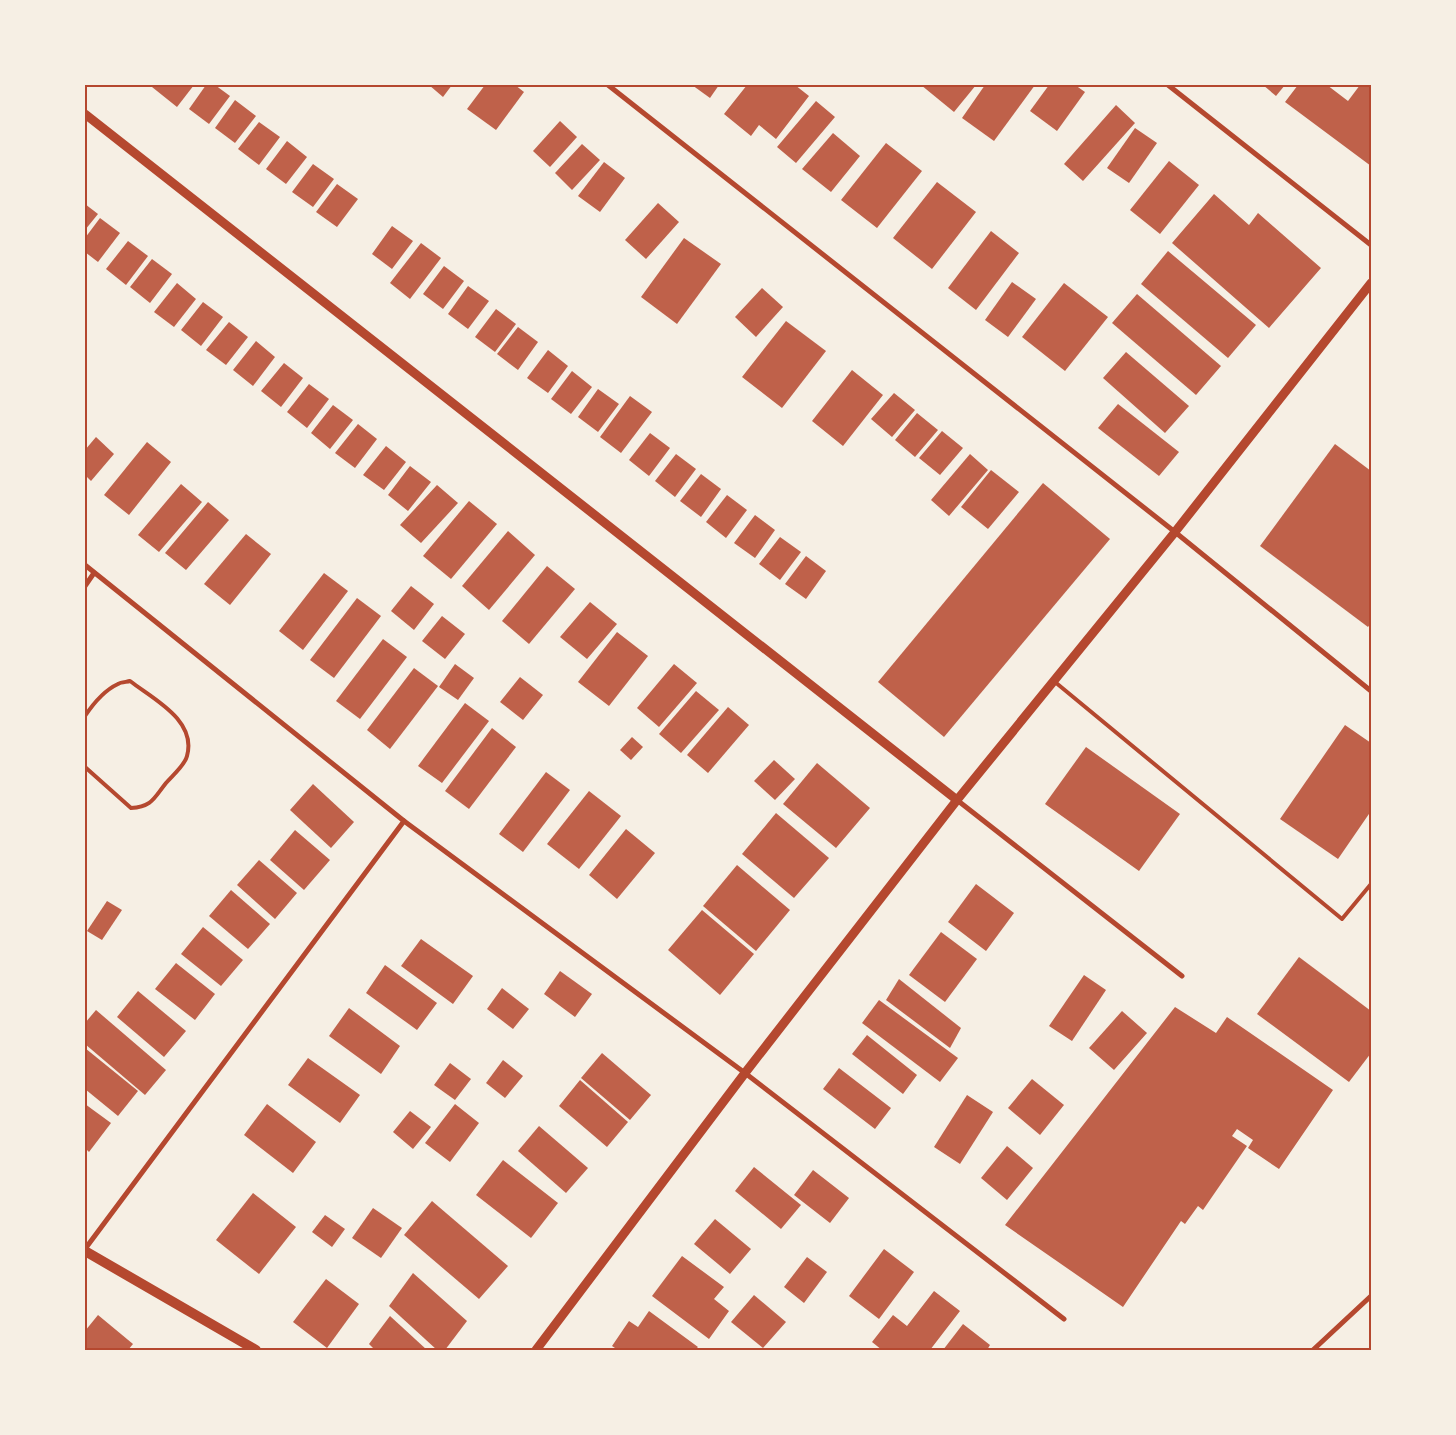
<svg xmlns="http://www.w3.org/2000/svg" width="1456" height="1435" font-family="Poppins,sans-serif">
	<rect width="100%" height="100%" fill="#f6efe4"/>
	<g fill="#bf614a">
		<path d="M153 85H194L177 107 152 87Z"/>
		<path d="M206 85H215L230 96 209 124 189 109Z"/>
		<path d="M429 85H452L443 97Z"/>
		<path d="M485 85H515L524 92 496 130 467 109Z"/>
		<path d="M692 85H719L710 98Z"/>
		<path d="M747 85H795L809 96 776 139 759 125 751 136 724 114Z"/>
		<path d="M921 85H976L954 112Z"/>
		<path d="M985 85H1035L994 141 962 118Z"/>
		<path d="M1049 85H1075L1085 92 1057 131 1030 111Z"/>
		<path d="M1263 85H1285L1276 96Z"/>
		<path d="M1298 85H1327L1348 101 1360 85H1371V166L1285 102Z"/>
		<path d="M235 100 256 116 235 143 215 128Z"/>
		<path d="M816 101 835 117 796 163 777 147Z"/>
		<path d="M1116 105 1135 123 1083 181 1064 164Z"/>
		<path d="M560 121 577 137 550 167 533 151Z"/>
		<path d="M259 122 280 137 259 165 238 149Z"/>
		<path d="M1135 128 1157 143 1129 183 1107 168Z"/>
		<path d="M833 133 860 156 831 192 802 169Z"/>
		<path d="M287 141 307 157 286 184 266 169Z"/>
		<path d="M886 143 922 171 877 228 841 200Z"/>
		<path d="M582 144 600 160 572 190 555 173Z"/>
		<path d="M1169 161 1199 185 1160 234 1130 210Z"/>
		<path d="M604 162 625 178 600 212 578 196Z"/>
		<path d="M313 164 334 179 313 207 292 192Z"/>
		<path d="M937 182 976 212 932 269 893 238Z"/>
		<path d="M337 184 358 199 337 227 316 212Z"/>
		<path d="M1214 194 1249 225 1258 213 1321 268 1269 328 1172 243Z"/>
		<path d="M658 203 679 222 646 259 625 240Z"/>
		<path d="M85 204 98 214 85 230Z"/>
		<path d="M100 218 120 233 98 262 85 252V238Z"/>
		<path d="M392 226 413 241 392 269 372 254Z"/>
		<path d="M991 231 1019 253 976 310 948 288Z"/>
		<path d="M684 238 721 264 677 324 641 297Z"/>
		<path d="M128 241 148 256 126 285 106 269Z"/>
		<path d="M421 243 441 258 410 299 390 283Z"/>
		<path d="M1168 251 1256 325 1228 358 1141 284Z"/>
		<path d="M152 259 172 274 150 303 130 287Z"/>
		<path d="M444 266 464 281 443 309 423 294Z"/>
		<path d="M1012 282 1036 299 1008 337 985 320Z"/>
		<path d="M177 283 196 299 174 327 154 312Z"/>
		<path d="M1064 283 1108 317 1065 371 1022 337Z"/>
		<path d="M468 286 489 301 468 329 448 314Z"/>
		<path d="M762 288 783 307 756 337 735 317Z"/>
		<path d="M1137 294 1221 366 1196 395 1112 323Z"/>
		<path d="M203 302 223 317 201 346 181 330Z"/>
		<path d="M496 309 516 324 495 352 475 337Z"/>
		<path d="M786 321 826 351 782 408 742 377Z"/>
		<path d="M229 322 248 337 226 365 206 350Z"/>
		<path d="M518 327 538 342 518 370 497 354Z"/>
		<path d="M256 341 275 357 253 386 233 370Z"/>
		<path d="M548 350 568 366 548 393 527 378Z"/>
		<path d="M1126 352 1189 406 1165 433 1103 378Z"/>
		<path d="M284 363 303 378 281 407 261 391Z"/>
		<path d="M852 370 883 395 843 446 812 421Z"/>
		<path d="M572 371 592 387 571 414 551 399Z"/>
		<path d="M309 384 329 399 307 428 287 412Z"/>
		<path d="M598 389 619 404 598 432 578 417Z"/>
		<path d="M894 393 915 410 892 437 871 419Z"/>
		<path d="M630 396 652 412 621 453 600 437Z"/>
		<path d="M1118 404 1179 452 1159 476 1098 428Z"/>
		<path d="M333 405 353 420 330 449 311 433Z"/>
		<path d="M917 413 938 430 915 457 895 440Z"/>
		<path d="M358 424 377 439 355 468 335 453Z"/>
		<path d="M942 431 963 448 940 475 919 458Z"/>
		<path d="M650 433 670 448 649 476 629 460Z"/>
		<path d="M96 437 114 454 91 481 85 475V450Z"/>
		<path d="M147 442 171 462 129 515 104 495Z"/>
		<path d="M1335 444 1371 471V623L1368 627 1260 546Z"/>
		<path d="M386 446 406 462 384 490 363 475Z"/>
		<path d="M676 454 696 469 675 497 655 481Z"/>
		<path d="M970 454 988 470 949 516 931 500Z"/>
		<path d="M410 466 431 482 408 511 388 495Z"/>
		<path d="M991 470 1019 492 988 529 961 507Z"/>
		<path d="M701 474 721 489 701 517 680 501Z"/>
		<path d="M1043 483 1110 539 944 737 878 682Z"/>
		<path d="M181 484 202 502 159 552 138 535Z"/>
		<path d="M437 485 458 503 421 543 400 525Z"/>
		<path d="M727 495 747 510 726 538 706 522Z"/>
		<path d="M469 501 497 524 451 579 423 556Z"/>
		<path d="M208 502 229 520 186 570 165 553Z"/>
		<path d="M755 515 775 530 755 558 734 543Z"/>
		<path d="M508 531 535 555 489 610 462 586Z"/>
		<path d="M246 534 271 554 230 605 204 584Z"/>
		<path d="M780 537 801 552 780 580 759 564Z"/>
		<path d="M806 556 826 571 806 599 785 584Z"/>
		<path d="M547 566 575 589 529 644 502 621Z"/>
		<path d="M324 573 348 591 303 650 279 631Z"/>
		<path d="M411 586 434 604 414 630 391 611Z"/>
		<path d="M357 598 381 616 334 678 310 660Z"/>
		<path d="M590 602 617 624 587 659 560 637Z"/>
		<path d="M442 616 465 634 445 659 422 641Z"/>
		<path d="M617 632 648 656 609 706 578 682Z"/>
		<path d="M383 639 407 657 360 719 336 701Z"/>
		<path d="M455 664 474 678 458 700 439 687Z"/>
		<path d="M674 664 697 683 659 727 637 708Z"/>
		<path d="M414 668 438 686 390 749 367 730Z"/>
		<path d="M520 677 543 695 523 720 500 702Z"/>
		<path d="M696 691 719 710 681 753 659 734Z"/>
		<path d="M465 703 489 721 442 783 418 766Z"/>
		<path d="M728 707 749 725 708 773 687 755Z"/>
		<path d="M1345 725 1371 743V811L1338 859 1280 819Z"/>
		<path d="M492 728 516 747 469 809 445 791Z"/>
		<path d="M632 737 643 747 631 760 620 750Z"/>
		<path d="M1086 747 1180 814 1139 871 1045 804Z"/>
		<path d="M774 760 795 779 775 800 754 781Z"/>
		<path d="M817 763 870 808 836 848 783 804Z"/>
		<path d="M546 772 570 790 523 852 499 834Z"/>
		<path d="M313 784 354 822 331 848 290 810Z"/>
		<path d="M589 791 621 816 579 869 547 844Z"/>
		<path d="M776 813 829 858 794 898 742 854Z"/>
		<path d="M626 829 655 853 617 899 589 875Z"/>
		<path d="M295 830 330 860 304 890 270 860Z"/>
		<path d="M259 860 297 893 275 919 237 885Z"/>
		<path d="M737 865 790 910 756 951 703 906Z"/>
		<path d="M976 884 1014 913 986 951 948 922Z"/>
		<path d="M231 890 270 924 248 949 209 916Z"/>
		<path d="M107 901 122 910 102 940 87 931Z"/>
		<path d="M702 910 754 954 720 995 668 950Z"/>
		<path d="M203 927 243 960 221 986 181 954Z"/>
		<path d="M941 932 977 959 945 1002 909 975Z"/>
		<path d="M421 939 473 976 453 1004 401 966Z"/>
		<path d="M1299 957 1371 1011V1053L1349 1082 1257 1014Z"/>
		<path d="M176 963 215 994 195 1020 155 989Z"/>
		<path d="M385 965 437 1003 417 1030 366 993Z"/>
		<path d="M560 971 592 994 575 1017 544 994Z"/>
		<path d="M1084 975 1106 990 1072 1041 1049 1026Z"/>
		<path d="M899 979 961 1028 950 1048 886 1000Z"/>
		<path d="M502 988 529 1009 513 1029 487 1009Z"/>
		<path d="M138 991 186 1031 164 1057 117 1017Z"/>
		<path d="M879 1000 958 1058 940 1082 862 1023Z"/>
		<path d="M1175 1007 1216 1033 1227 1017 1333 1090 1279 1169 1248 1148 1253 1140 1237 1129 1232 1136 1247 1146 1203 1210 1198 1206 1185 1224 1181 1221 1123 1307 1005 1225Z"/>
		<path d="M349 1008 400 1046 381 1074 329 1036Z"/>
		<path d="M96 1010 166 1070 145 1095 85 1044V1023Z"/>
		<path d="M1122 1011 1147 1033 1114 1070 1089 1048Z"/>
		<path d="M867 1035 917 1075 903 1094 852 1054Z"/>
		<path d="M85 1048 138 1091 118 1116 85 1089Z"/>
		<path d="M602 1053 651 1095 630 1120 581 1078Z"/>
		<path d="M308 1058 360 1095 340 1123 288 1085Z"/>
		<path d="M503 1060 523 1076 505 1098 486 1083Z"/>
		<path d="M450 1063 471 1079 455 1100 434 1085Z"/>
		<path d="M839 1068 891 1108 875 1129 823 1089Z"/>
		<path d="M1032 1079 1064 1105 1040 1135 1008 1108Z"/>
		<path d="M580 1080 628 1122 607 1147 559 1106Z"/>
		<path d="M967 1095 993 1112 960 1164 934 1147Z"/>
		<path d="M85 1104 111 1123 89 1152 85 1148Z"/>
		<path d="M267 1104 316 1142 293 1173 244 1135Z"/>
		<path d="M455 1104 479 1123 450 1162 425 1143Z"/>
		<path d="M410 1111 431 1127 413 1149 393 1132Z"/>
		<path d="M539 1126 588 1168 566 1193 518 1151Z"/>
		<path d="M1007 1146 1033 1168 1007 1200 981 1178Z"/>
		<path d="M503 1160 558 1203 531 1238 476 1195Z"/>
		<path d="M754 1167 801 1205 781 1229 735 1191Z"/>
		<path d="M813 1170 849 1198 830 1223 794 1195Z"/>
		<path d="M253 1193 296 1227 259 1274 216 1240Z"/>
		<path d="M432 1201 508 1266 479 1299 404 1235Z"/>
		<path d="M373 1208 402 1228 381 1258 352 1238Z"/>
		<path d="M325 1215 345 1229 332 1247 312 1232Z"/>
		<path d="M715 1219 751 1249 730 1274 694 1244Z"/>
		<path d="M884 1249 914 1272 879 1319 849 1296Z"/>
		<path d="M682 1256 724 1287 714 1299 729 1311 709 1339 652 1296Z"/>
		<path d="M807 1257 827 1272 804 1303 784 1287Z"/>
		<path d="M413 1273 467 1321 445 1350H437L389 1306Z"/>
		<path d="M326 1279 359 1304 327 1348 293 1322Z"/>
		<path d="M934 1291 960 1311 930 1350H882L872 1342 893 1315 907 1326Z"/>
		<path d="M754 1295 786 1322 763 1348 731 1322Z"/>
		<path d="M649 1311 698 1347 695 1350H618L612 1346 629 1321 638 1327Z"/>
		<path d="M98 1315 133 1344 128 1350H85V1331Z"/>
		<path d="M390 1316 427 1350H375L369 1344Z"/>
		<path d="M963 1324 990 1345 987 1350H943Z"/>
	</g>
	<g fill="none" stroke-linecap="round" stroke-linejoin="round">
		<g stroke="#b5482f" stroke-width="4">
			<path d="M1055 682 1342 919 1371 884"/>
			<path d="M85 716C93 704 105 690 118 684 121 682 127 682 130 681 153 699 197 720 187 756 185 765 173 775 166 783 154 798 152 807 131 808L85 767"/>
		</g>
		<g stroke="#b5482f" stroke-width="5">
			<path d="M608 85 1175 532 1371 691"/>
			<path d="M1168 85 1371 245"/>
			<path d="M85 565 404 821 745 1073 1064 1319"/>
			<path d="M85 586 94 573"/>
			<path d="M957 800 1182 976"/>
			<path d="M85 1249 404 821"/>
			<path d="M1313 1350 1371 1296"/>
		</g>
		<g stroke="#b5482f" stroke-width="9">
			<path d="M85 114 957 800"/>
			<path d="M536 1350 745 1073 957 800 1175 532 1371 283"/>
		</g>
		<path stroke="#b5482f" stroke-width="10" d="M85 1251 256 1350"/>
	</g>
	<rect width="1456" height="1435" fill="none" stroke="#f6efe4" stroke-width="172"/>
	<rect x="86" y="86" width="1284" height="1263" fill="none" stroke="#b5482f" stroke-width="2"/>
</svg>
